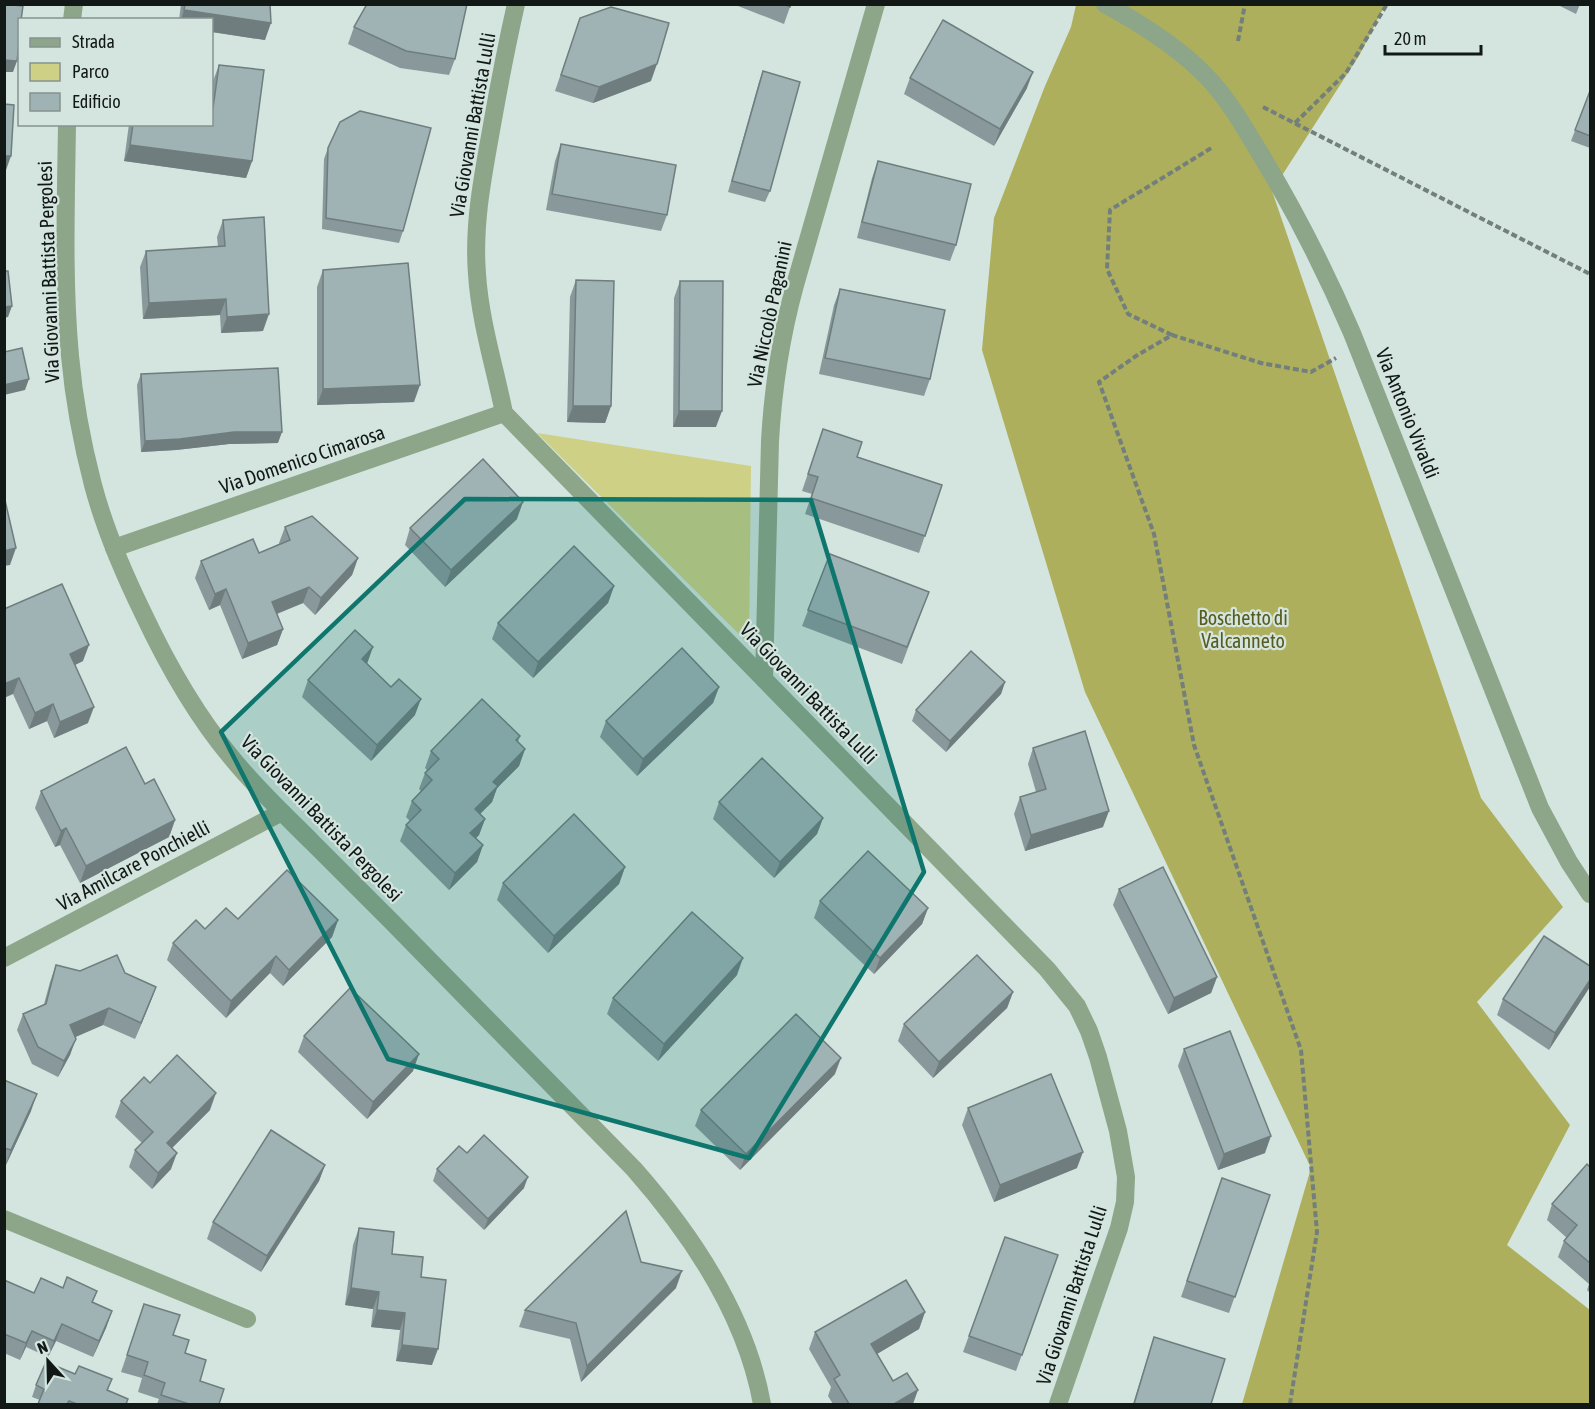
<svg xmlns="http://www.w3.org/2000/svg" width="1595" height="1409" font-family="'Asap Condensed',sans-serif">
	<rect width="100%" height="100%" fill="#d3e5de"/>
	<path fill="#ced086" d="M537 433 751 466 749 644Z"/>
	<path fill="#adaf5d" d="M1076 5H1385L1360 54 1272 191 1481 798 1563 907 1477 1002 1570 1125 1507 1245 1590 1310V1404H1242L1311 1168 1085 692 982 350 994 218 1045 86 1071 27Z"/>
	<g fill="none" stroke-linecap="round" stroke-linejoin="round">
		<g stroke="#737f7a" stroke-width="4" stroke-dasharray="6 3" stroke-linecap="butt">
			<path d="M1238 41 1245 4"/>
			<path d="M1263 107 1590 274"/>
			<path d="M1295 123 1346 73 1387 4"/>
			<path d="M1172 335 1128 314 1107 269 1110 210 1213 147"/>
			<path d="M1290 1404 1317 1232 1301 1050 1194 745 1154 534 1099 382 1136 356 1172 335 1261 363 1311 372 1336 358"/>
		</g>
		<g stroke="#8da589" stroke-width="18">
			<path d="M516 4C507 44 499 85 492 125 483 175 473 224 477 274 480 321 495 368 504 413L1047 969 1077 1006 1089 1031 1098 1057 1118 1131 1126 1177 1125 1202 1119 1228 1058 1404"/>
			<path d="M1105 4C1138 22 1172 43 1199 69 1224 92 1241 122 1258 150 1294 209 1325 270 1352 333L1540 808 1569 862 1590 894"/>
			<path d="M72 20 74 4"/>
			<path d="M67 124C66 201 63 280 70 356 74 400 82 443 93 485 105 530 123 572 143 613 167 664 195 714 231 757 256 788 285 815 313 843 340 870 366 896 393 923 473 1005 554 1087 634 1169 693 1236 746 1315 762 1404"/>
			<path d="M114 548 504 413"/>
			<path d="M764 679 770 441C773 388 781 336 795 285L876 4"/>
			<path d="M4 958 282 812"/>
			<path d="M4 1219 247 1319"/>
		</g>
	</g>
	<g fill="#89999b">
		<path d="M181 4H271L270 6 265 40 212 32V20H179Z"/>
		<path d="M733 4H791L784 24Z"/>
		<path d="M1556 4H1580L1576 14Z"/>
		<path d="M580 18 651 81 593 103 555 91Z"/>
		<path d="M354 27 455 59 449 75 400 68 348 44Z"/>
		<path d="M219 65 252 161 246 178 124 161 129 124H212V89L213 81Z"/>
		<path d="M763 71 770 191 765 202 728 192 759 82Z"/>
		<path d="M910 78 1027 88 994 146 904 94Z"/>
		<path d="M1590 91V148L1571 141Z"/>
		<path d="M561 144 667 215 661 231 546 210 555 161Z"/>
		<path d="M328 148 403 231 399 243 322 229 324 159Z"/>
		<path d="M878 161 956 245 950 261 857 238 872 178Z"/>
		<path d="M223 220 263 331 221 333 220 315 143 319 140 267 146 251 218 247 217 237Z"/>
		<path d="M323 270 414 402 317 405V287Z"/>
		<path d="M576 280 611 406 605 423 567 422 570 297Z"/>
		<path d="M680 281 716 427H673L674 298Z"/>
		<path d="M840 289 930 379 924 396 819 374 834 305Z"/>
		<path d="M141 374 278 443 229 444 176 450 141 452 137 385Z"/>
		<path d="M823 429 857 457 942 485 919 553 805 514 812 494 802 491Z"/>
		<path d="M517 519 445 587 405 545 410 528Z"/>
		<path d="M285 527 358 558 352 575 315 615 303 603 277 614 283 629 277 645 242 659 220 605 209 610 195 578 201 561 259 553 279 544V543Z"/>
		<path d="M830 554 929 592 902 664 802 626Z"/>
		<path d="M614 586 608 603 533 678 492 639 498 623Z"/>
		<path d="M4 609 83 661 75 665 88 723 54 738 47 721 29 729 13 694Z"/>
		<path d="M367 664 415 715 371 761 302 697 308 680Z"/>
		<path d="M1005 682 1001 694 946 752 912 721 916 710Z"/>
		<path d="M719 687 713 703 637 776 600 737 606 721Z"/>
		<path d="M520 736 518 742 525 749 519 766 497 788 492 802 480 814 485 819 479 835 476 838 483 845 477 862 449 890 400 841 406 825 410 821 406 817 412 801 421 791 419 789 425 773 427 770 425 768 431 751Z"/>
		<path d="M1033 748 1103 827 1025 851 1014 814 1020 797 1036 792 1028 764Z"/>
		<path d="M145 784 175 820 169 837 80 883 60 845 55 847 35 808 41 791Z"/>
		<path d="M719 802 823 818 817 834 774 878 713 819Z"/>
		<path d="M625 867 619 884 548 953 497 900 503 883Z"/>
		<path d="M1119 889 1217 977 1211 993 1168 1014 1113 905Z"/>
		<path d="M820 901 928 908 922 924 874 974 814 918Z"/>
		<path d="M238 919 338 920 332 937 283 986 270 973 226 1018 167 960 173 943 205 929Z"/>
		<path d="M56 965 80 971 125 973 156 987 150 1003 135 1039 103 1025 75 1037 70 1055 58 1077 32 1064 17 1030 23 1014 44 1004 50 982Z"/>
		<path d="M1590 966 1549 1050 1497 1015 1503 999Z"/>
		<path d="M737 975 658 1061 607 1014 613 998Z"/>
		<path d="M1013 992 1007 1008 933 1078 898 1041 904 1024Z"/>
		<path d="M304 1036 413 1071 367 1119 298 1052Z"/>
		<path d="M1184 1049 1265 1153 1218 1170 1178 1066Z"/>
		<path d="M835 1074 740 1170 695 1126 701 1110Z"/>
		<path d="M4 1080 31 1111 5 1167H4Z"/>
		<path d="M150 1083 210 1110 172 1148 171 1169 152 1189 129 1167 135 1150 142 1143 115 1117 121 1101Z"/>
		<path d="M968 1108 1077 1168 994 1202 962 1125Z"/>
		<path d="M467 1153 524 1188 484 1230 433 1181 437 1169Z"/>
		<path d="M325 1165 319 1181 261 1272 207 1239 213 1222Z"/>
		<path d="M1590 1167V1293L1587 1290 1589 1284 1558 1257 1564 1241 1567 1238 1547 1220 1552 1204Z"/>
		<path d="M1216 1195H1270L1229 1313 1181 1297Z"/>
		<path d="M359 1228 421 1277 432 1365 396 1361 400 1330 371 1327 373 1309 345 1305 353 1245Z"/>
		<path d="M1005 1237 1058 1255 1016 1371 963 1352Z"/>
		<path d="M641 1262 676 1288 581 1382 570 1339 519 1327 525 1310Z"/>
		<path d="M4 1280 34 1293 63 1288 97 1291 93 1302 112 1311 106 1328 93 1357 56 1341 48 1357 26 1347 20 1360 4 1353Z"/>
		<path d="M144 1304 173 1335 185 1353 200 1381 219 1404H157L159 1399 138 1392 142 1378 121 1372Z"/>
		<path d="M925 1312 919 1329 877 1354 893 1381 913 1404H833L828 1396 831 1387 809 1349 815 1332Z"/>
		<path d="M1154 1337 1211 1404H1133Z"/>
		<path d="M75 1374 112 1379 108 1390 126 1404H38L40 1400 32 1397 36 1385Z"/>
	</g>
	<g fill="#6f7d7e">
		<path d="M184 10 271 23 265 40 212 32V20H181Z"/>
		<path d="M4 60 17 61 13 72H4Z"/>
		<path d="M657 64 651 81 593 103 599 87Z"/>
		<path d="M1033 72 1027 88 994 146 1000 129Z"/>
		<path d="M130 145 252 161 246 178 124 161Z"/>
		<path d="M4 156H11L5 173H4Z"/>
		<path d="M226 299 220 315 143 319 149 303Z"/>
		<path d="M12 306 8 317 4 318V307Z"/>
		<path d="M269 314 263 331 221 333 227 317Z"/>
		<path d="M29 379 25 390 4 395V385Z"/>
		<path d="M420 385 414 402 317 405 323 389Z"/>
		<path d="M573 406H611L605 423 567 422Z"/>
		<path d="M679 411H722L716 427H673Z"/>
		<path d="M234 432H282L278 443 229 444 176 450 141 452 145 441Z"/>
		<path d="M523 502 517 519 445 587 451 570Z"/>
		<path d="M16 548 10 565 4 566V551Z"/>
		<path d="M358 558 352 575 315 615 321 598Z"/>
		<path d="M614 586 608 603 533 678 538 662Z"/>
		<path d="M309 587 303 603 266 618 272 602Z"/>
		<path d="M226 589 220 605 209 610 215 594Z"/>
		<path d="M283 629 277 645 242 659 248 643Z"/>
		<path d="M89 645 83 661 64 670 70 654Z"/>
		<path d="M373 647 367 664 356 676 362 659Z"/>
		<path d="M19 678 13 694 4 698V684Z"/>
		<path d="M1005 682 1001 694 946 752 950 741Z"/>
		<path d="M719 687 713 703 637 776 643 759Z"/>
		<path d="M421 699 415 715 371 761 377 745Z"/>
		<path d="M53 704 47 721 29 729 35 713Z"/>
		<path d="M94 707 88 723 54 738 60 722Z"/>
		<path d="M525 749 519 766 497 788 492 802 469 825 475 809 493 782Z"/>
		<path d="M1109 811 1103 827 1025 851 1031 835Z"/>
		<path d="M823 818 817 834 774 878 780 862Z"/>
		<path d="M485 819 479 835 464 850 470 833Z"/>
		<path d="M175 820 169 837 80 883 86 866Z"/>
		<path d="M66 828 60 845 55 847 61 831Z"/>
		<path d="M483 845 477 862 449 890 455 873Z"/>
		<path d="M625 867 619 884 548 953 554 936Z"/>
		<path d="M928 908 922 924 874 974 880 958Z"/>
		<path d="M338 920 332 937 283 986 289 970Z"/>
		<path d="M276 956 270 973 226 1018 231 1001Z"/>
		<path d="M743 958 737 975 658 1061 664 1044Z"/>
		<path d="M1217 977 1211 993 1168 1014 1174 998Z"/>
		<path d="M1590 980V987L1549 1050 1555 1033Z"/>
		<path d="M156 987 150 1003 135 1039 141 1023Z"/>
		<path d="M1013 992 1007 1008 933 1078 939 1062Z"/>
		<path d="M109 1008 103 1025 64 1042 70 1025Z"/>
		<path d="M76 1039 70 1055 58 1077 64 1061Z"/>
		<path d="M419 1054 413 1071 367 1119 373 1102Z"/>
		<path d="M841 1058 835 1074 740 1170 746 1154Z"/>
		<path d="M216 1093 210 1110 161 1159 167 1143Z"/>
		<path d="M37 1094 31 1111 5 1167 11 1150Z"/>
		<path d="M1271 1136 1265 1153 1218 1170 1224 1154Z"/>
		<path d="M1083 1152 1077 1168 994 1202 1000 1185Z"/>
		<path d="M177 1153 171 1169 152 1189 158 1173Z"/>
		<path d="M325 1165 319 1181 261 1272 267 1256Z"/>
		<path d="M528 1177 524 1188 484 1230 488 1219Z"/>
		<path d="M682 1271 676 1288 581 1382 587 1366Z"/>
		<path d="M351 1288 379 1292 373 1309 345 1305Z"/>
		<path d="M377 1310 405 1313 400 1330 371 1327Z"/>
		<path d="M112 1311 106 1328 93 1357 99 1341Z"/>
		<path d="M925 1312 919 1329 865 1361 871 1344Z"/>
		<path d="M62 1324 56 1341 48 1357 54 1341Z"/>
		<path d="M32 1331 26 1347 20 1360 26 1343Z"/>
		<path d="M402 1345 438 1349 432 1365 396 1361Z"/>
		<path d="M918 1390 913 1404H894Z"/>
	</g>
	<g fill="#9fb2b4" stroke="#6f7d7e" stroke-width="1.5">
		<path d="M4 4 23 6 21 20H20V37L17 61 4 60Z"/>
		<path d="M185 4H270L271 23 184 10Z"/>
		<path d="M367 4H467L455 59 406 51 354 27Z"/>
		<path d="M783 4H791L790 7Z"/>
		<path d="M611 7 669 23 657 64 599 87 561 75 580 18Z"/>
		<path d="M943 20 1033 72 1000 129 910 78Z"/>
		<path d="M219 65 264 70 252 161 130 145 133 124H212V108H213Z"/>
		<path d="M763 71 800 82 770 191 732 181Z"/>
		<path d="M1590 91V136L1575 130Z"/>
		<path d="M4 104 14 105 11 156H4Z"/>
		<path d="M360 111 431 128 403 231 326 218 328 148 340 122Z"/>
		<path d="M561 144 676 165 667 215 552 194Z"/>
		<path d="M878 161 971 184 956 245 862 222Z"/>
		<path d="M264 217 269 314 227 317 226 299 149 303 146 251 225 246 223 220Z"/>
		<path d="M408 263 420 385 323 389V270Z"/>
		<path d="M4 271H8L12 306 4 307Z"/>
		<path d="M576 280 614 281 611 406H573Z"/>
		<path d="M680 281H723L722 411H679Z"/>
		<path d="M840 289 945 310 930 379 825 358Z"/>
		<path d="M22 348 29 379 4 385V352Z"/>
		<path d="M278 368 282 432H234L180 439 145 441 141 374Z"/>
		<path d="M823 429 862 442 857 457 942 485 925 536 811 498 818 477 808 474Z"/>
		<path d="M483 459 523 502 451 570 410 528Z"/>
		<path d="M4 496 16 548 4 551Z"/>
		<path d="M312 516 358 558 321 598 309 587 272 602 283 629 248 643 226 589 215 594 201 561 253 539 259 553 290 540 285 527Z"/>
		<path d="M574 546 614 586 538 662 498 623Z"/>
		<path d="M830 554 929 592 907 647 808 610Z"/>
		<path d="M62 584 89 645 70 654 94 707 60 722 53 704 35 713 19 678 4 684V609Z"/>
		<path d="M355 630 373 647 362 659 391 687 399 679 421 699 377 745 308 680Z"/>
		<path d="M682 648 719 687 643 759 606 721Z"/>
		<path d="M971 651 1005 682 950 741 916 710Z"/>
		<path d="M482 699 520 736 516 740 525 749 493 782 498 786 475 809 485 819 470 833 483 845 455 873 406 825 421 810 412 801 432 780 425 773 439 759 431 751Z"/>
		<path d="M1085 731 1109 811 1031 835 1020 797 1046 789 1033 748Z"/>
		<path d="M126 747 145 784 154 779 175 820 86 866 66 828 61 831 41 791Z"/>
		<path d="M762 758 823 818 780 862 719 802Z"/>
		<path d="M574 814 625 867 554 936 503 883Z"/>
		<path d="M868 851 928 908 880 958 820 901Z"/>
		<path d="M1163 867 1217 977 1174 998 1119 889Z"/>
		<path d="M287 870 338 920 289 970 276 956 231 1001 173 943 196 920 205 929 226 908 238 919Z"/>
		<path d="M692 912 743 958 664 1044 613 998Z"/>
		<path d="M1544 936 1590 966V980L1555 1033 1503 999Z"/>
		<path d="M117 955 125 973 156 987 141 1023 109 1008 70 1025 76 1039 64 1061 38 1047 23 1014 46 1004 56 965 80 971Z"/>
		<path d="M977 955 1013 992 939 1062 904 1024Z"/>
		<path d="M350 988 419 1054 373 1102 304 1036Z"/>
		<path d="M796 1014 841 1058 746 1154 701 1110Z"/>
		<path d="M1230 1031 1271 1136 1224 1154 1184 1049Z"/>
		<path d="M177 1055 216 1093 167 1143 177 1153 158 1173 135 1150 153 1132 121 1101 144 1077 150 1083Z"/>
		<path d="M1051 1074 1083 1152 1000 1185 968 1108Z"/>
		<path d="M4 1080 37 1094 11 1150 4 1148Z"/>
		<path d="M271 1130 325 1165 267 1256 213 1222Z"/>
		<path d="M484 1135 528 1177 488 1219 437 1169 459 1146 467 1153Z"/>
		<path d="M1587 1164 1590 1167V1263L1564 1241 1577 1225 1552 1204Z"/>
		<path d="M1222 1178 1270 1195 1235 1297 1187 1281Z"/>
		<path d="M626 1211 641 1262 682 1271 587 1366 576 1323 525 1310Z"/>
		<path d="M359 1228 394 1232 392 1254 423 1257 421 1277 446 1280 438 1349 402 1345 405 1313 377 1310 379 1292 351 1288Z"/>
		<path d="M1005 1237 1058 1255 1022 1355 969 1336Z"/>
		<path d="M67 1277 97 1291 92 1302 112 1311 99 1341 62 1324 54 1341 32 1331 26 1343 4 1334V1280L34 1293 41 1278 63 1288Z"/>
		<path d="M906 1280 925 1312 871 1344 893 1381 907 1373 918 1390 894 1404H849L834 1379 840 1375 815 1332Z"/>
		<path d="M144 1304 180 1315 173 1335 189 1340 185 1353 206 1360 200 1381 224 1389 219 1404H189L161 1395 165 1383 144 1375 148 1362 127 1355Z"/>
		<path d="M1154 1337 1225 1359 1211 1404H1134Z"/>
		<path d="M46 1362 75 1374 79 1366 112 1379 107 1390 128 1399 126 1404H77L69 1401 67 1404H38L44 1389 36 1385Z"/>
	</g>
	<path fill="#0f766e" fill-opacity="0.2" stroke="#0f766e" stroke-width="4.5" stroke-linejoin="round" d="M465 499 811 500 924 872 749 1158 388 1059 221 732Z"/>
	<g text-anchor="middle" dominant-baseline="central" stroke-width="4.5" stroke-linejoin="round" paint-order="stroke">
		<g font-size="20" fill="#121816" stroke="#d3e5de">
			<text transform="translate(472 125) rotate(-80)">Via Giovanni Battista Lulli</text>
			<text transform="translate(48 272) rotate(-92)">Via Giovanni Battista Pergolesi</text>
			<text transform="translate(769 314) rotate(-78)">Via Niccolò Paganini</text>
			<text transform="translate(1408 413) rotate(68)">Via Antonio Vivaldi</text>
			<text transform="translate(302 459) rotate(-19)">Via Domenico Cimarosa</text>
			<text transform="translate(809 693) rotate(46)">Via Giovanni Battista Lulli</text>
			<text transform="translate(322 818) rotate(46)">Via Giovanni Battista Pergolesi</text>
			<text transform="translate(133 865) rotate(-28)">Via Amilcare Ponchielli</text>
			<text transform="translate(1071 1295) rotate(-72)">Via Giovanni Battista Lulli</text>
		</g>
		<g font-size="20" fill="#595a1d" stroke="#d3e5de">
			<text x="1243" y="617">Boschetto di<tspan x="1243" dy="23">Valcanneto</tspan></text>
		</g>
	</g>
	<rect width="1595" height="1409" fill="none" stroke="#121816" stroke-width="12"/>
	<rect x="18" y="18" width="195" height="108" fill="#d3e5de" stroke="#86938e" stroke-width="1.5"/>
	<rect x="30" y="38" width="30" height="9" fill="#8da589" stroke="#86938e" stroke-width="1.5"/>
	<text x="72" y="48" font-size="18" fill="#121816">Strada</text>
	<rect x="30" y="63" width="30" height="18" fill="#ced086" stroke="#86938e" stroke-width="1.5"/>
	<text x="72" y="78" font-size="18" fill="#121816">Parco</text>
	<rect x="30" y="93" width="30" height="18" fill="#9fb2b4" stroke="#86938e" stroke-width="1.5"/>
	<text x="72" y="108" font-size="18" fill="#121816">Edificio</text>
	<g transform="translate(48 1361) rotate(338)" stroke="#d3e5de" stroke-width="4.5" paint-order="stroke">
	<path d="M0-4.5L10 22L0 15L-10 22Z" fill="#121816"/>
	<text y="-9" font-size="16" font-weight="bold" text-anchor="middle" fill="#121816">N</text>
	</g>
	<path d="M1385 45v9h96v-9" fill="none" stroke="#121816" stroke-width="3"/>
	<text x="1394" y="45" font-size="18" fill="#121816" stroke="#d3e5de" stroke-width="4.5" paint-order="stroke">20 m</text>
</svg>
